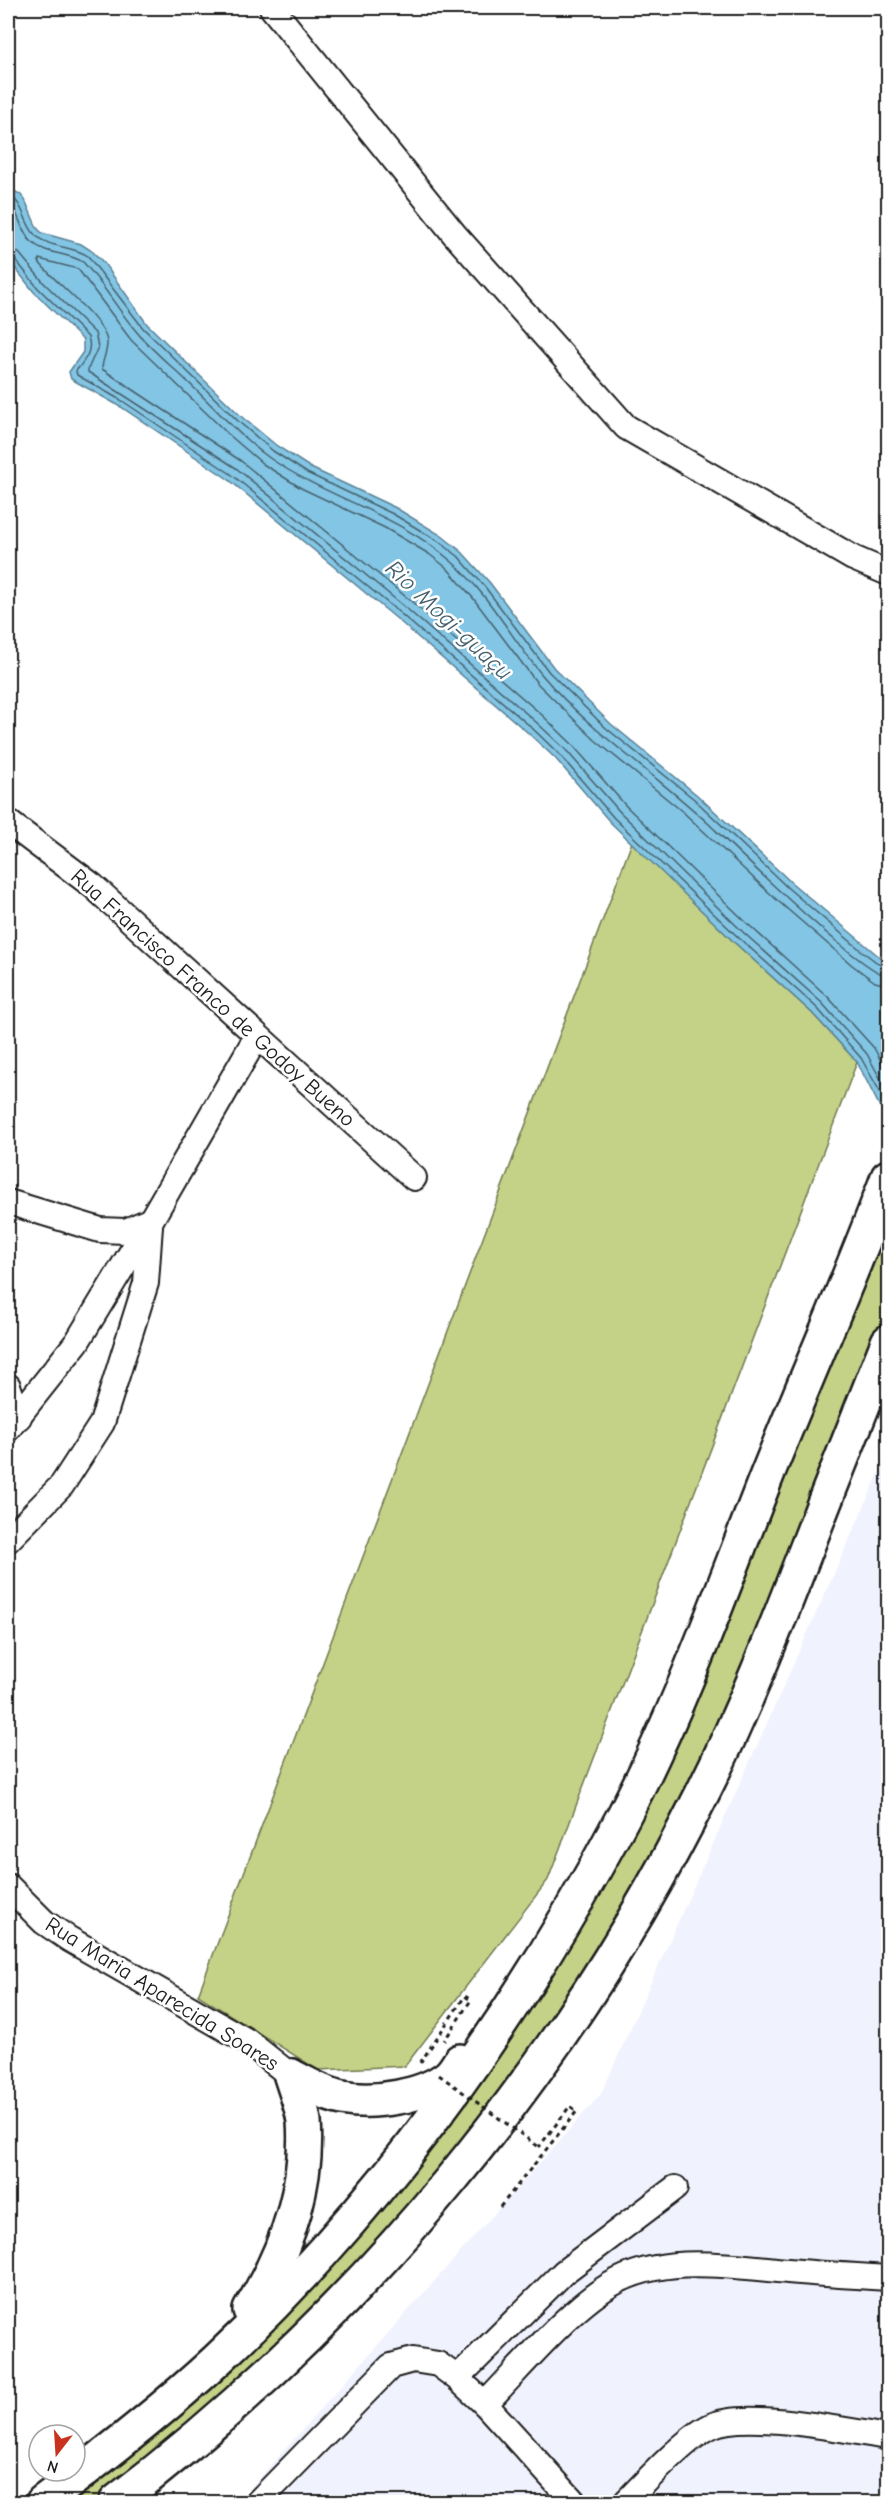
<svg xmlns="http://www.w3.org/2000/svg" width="896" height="2510" font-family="'Comic Neue',sans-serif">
	<rect width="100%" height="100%" fill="#fff"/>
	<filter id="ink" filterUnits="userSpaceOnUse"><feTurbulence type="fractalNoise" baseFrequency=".0167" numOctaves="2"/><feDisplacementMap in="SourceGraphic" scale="12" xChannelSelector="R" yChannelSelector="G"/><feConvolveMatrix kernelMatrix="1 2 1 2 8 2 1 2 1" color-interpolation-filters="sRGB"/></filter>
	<g filter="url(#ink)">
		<path fill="#f0f2fe" d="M888 1453V2502H238L601 2094Z"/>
		<g fill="#c3d286" stroke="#707751" stroke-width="1.5">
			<path d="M632 842 735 943 812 1013 857 1062 548 1880 405 2066 318 2070 198 1995Z"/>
			<path d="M888 1228V1309L748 1670 616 1927 468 2140 288 2340 100 2502H60L149 2433 536 1993 868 1268Z"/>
		</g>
		<path fill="#83c5e4" stroke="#5a8194" stroke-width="1.5" d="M8 188 20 194 25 200 37 228 42 233 81 244 92 251 104 263 147 324 243 418 277 446 311 468 396 508 442 536 462 552 490 583 554 668 611 724 697 795 793 884 888 964V1115L879 1105 857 1062 812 1013 735 943 610 822 555 758 527 732 397 619 228 479 121 407 71 379 69 372 83 352V340L34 292 8 259Z"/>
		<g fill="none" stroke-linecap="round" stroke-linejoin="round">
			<g stroke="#45606c" stroke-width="1.5">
				<path d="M8 195C25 203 23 223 36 236 50 248 73 246 88 256L143 328 239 422 273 451 307 473 393 514 438 541 458 556 485 587 549 672 606 728 694 799 789 889 863 952 883 967 888 968"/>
				<path d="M8 203C20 211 20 233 33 243 47 255 68 252 83 262 103 283 117 309 136 331 152 351 173 367 191 385 217 410 241 438 271 459 328 498 399 515 451 561 488 593 512 639 543 676 591 733 656 774 710 825 736 850 863 974 888 976"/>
				<path d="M8 249 19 253 44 283 95 333 98 347 88 369V372L236 468 406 608 536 722 565 749 620 812 744 933 822 1003 867 1054 888 1093"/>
				<path d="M8 256 14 258 38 288 88 337C93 351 85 360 76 371L77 375 124 402 231 474 401 614 531 727 559 754 614 818 739 938 817 1008 861 1058 888 1106"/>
				<path d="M888 985 875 982 852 965 778 901 683 812 595 740 537 683 473 598 447 568 429 554 385 528 301 488 263 464 228 434 131 340 78 269 39 259V262C55 283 103 318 107 341 108 351 102 360 102 369L241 461 411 601 542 715 571 743 626 806 750 926 828 997 874 1048 888 1074"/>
			</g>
			<g stroke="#1c1c1c" stroke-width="28">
				<g id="minor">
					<path d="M272 8 455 235 626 427 853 558 888 573"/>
					<path d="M8 822 93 886 414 1178"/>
					<path d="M8 1202 100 1230 126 1231 151 1220"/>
					<path d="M8 1386 19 1417"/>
					<path d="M8 1429 77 1342 151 1220 257 1036"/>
					<path d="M8 1540 62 1485 102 1423 146 1283 150 1226"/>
					<path d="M8 1886 44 1922 69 1939 247 2041 291 2076"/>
					<path d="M457 2378 564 2272 675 2188"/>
					<path d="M485 2404C521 2367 567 2311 610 2285 662 2253 731 2266 788 2271 822 2274 855 2276 888 2278"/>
					<path d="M258 2502 391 2366 413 2360 438 2364 457 2378 485 2404 574 2502"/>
					<path d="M626 2502C645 2482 687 2437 711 2426 745 2409 848 2431 888 2437"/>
				</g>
			</g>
			<g stroke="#1c1c1c" stroke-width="38">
				<g id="highway">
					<path d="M291 2076C308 2085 324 2094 342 2098 373 2104 424 2097 449 2076 453 2072 457 2066 460 2061"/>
					<path d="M250 2310C285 2253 309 2190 304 2121 302 2106 295 2090 291 2076"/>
					<path d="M43 2502C103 2457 162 2411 217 2360 383 2204 518 2016 624 1815 681 1706 722 1589 767 1475 807 1375 851 1277 888 1177"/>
					<path d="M116 2502C362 2315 567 2067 704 1790 751 1696 787 1598 825 1501 846 1448 867 1395 888 1342"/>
				</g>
			</g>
			<g stroke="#1c1c1c" stroke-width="3" stroke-dasharray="4.5 4.5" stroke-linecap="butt">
				<path d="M420 2063 465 1996 471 2000 444 2041"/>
				<path d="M500 2207 577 2111 570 2106 539 2147"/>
			</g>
			<use href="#minor" stroke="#fff" stroke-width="24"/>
			<use href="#highway" stroke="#fff" stroke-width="33"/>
			<path stroke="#1c1c1c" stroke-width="3" stroke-dasharray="4.5 4.5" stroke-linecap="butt" d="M439 2075 539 2147"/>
		</g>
	</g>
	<g text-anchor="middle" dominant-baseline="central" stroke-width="5" stroke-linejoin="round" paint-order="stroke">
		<g font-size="22" fill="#1c1c1c" stroke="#fff">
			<text transform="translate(213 998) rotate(42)">Rua Francisco Franco de Godoy Bueno</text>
			<text transform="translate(162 1994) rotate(32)">Rua Maria Aparecida Soares</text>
		</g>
		<g font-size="24" font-style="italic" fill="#45606c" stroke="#fff">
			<text transform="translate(449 620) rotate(43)">Rio Mogi-guaçu</text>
		</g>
	</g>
	<rect width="896" height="2510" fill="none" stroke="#fff" stroke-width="30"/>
	<rect x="15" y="15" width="866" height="2480" fill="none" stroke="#1c1c1c" stroke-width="2" filter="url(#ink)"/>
	<g transform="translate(57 2453) rotate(197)"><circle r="28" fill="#ffffff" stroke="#a4a4a4" stroke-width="1.5"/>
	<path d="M0-4.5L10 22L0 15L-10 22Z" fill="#c8321e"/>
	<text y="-9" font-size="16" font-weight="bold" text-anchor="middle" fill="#1c1c1c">N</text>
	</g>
</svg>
